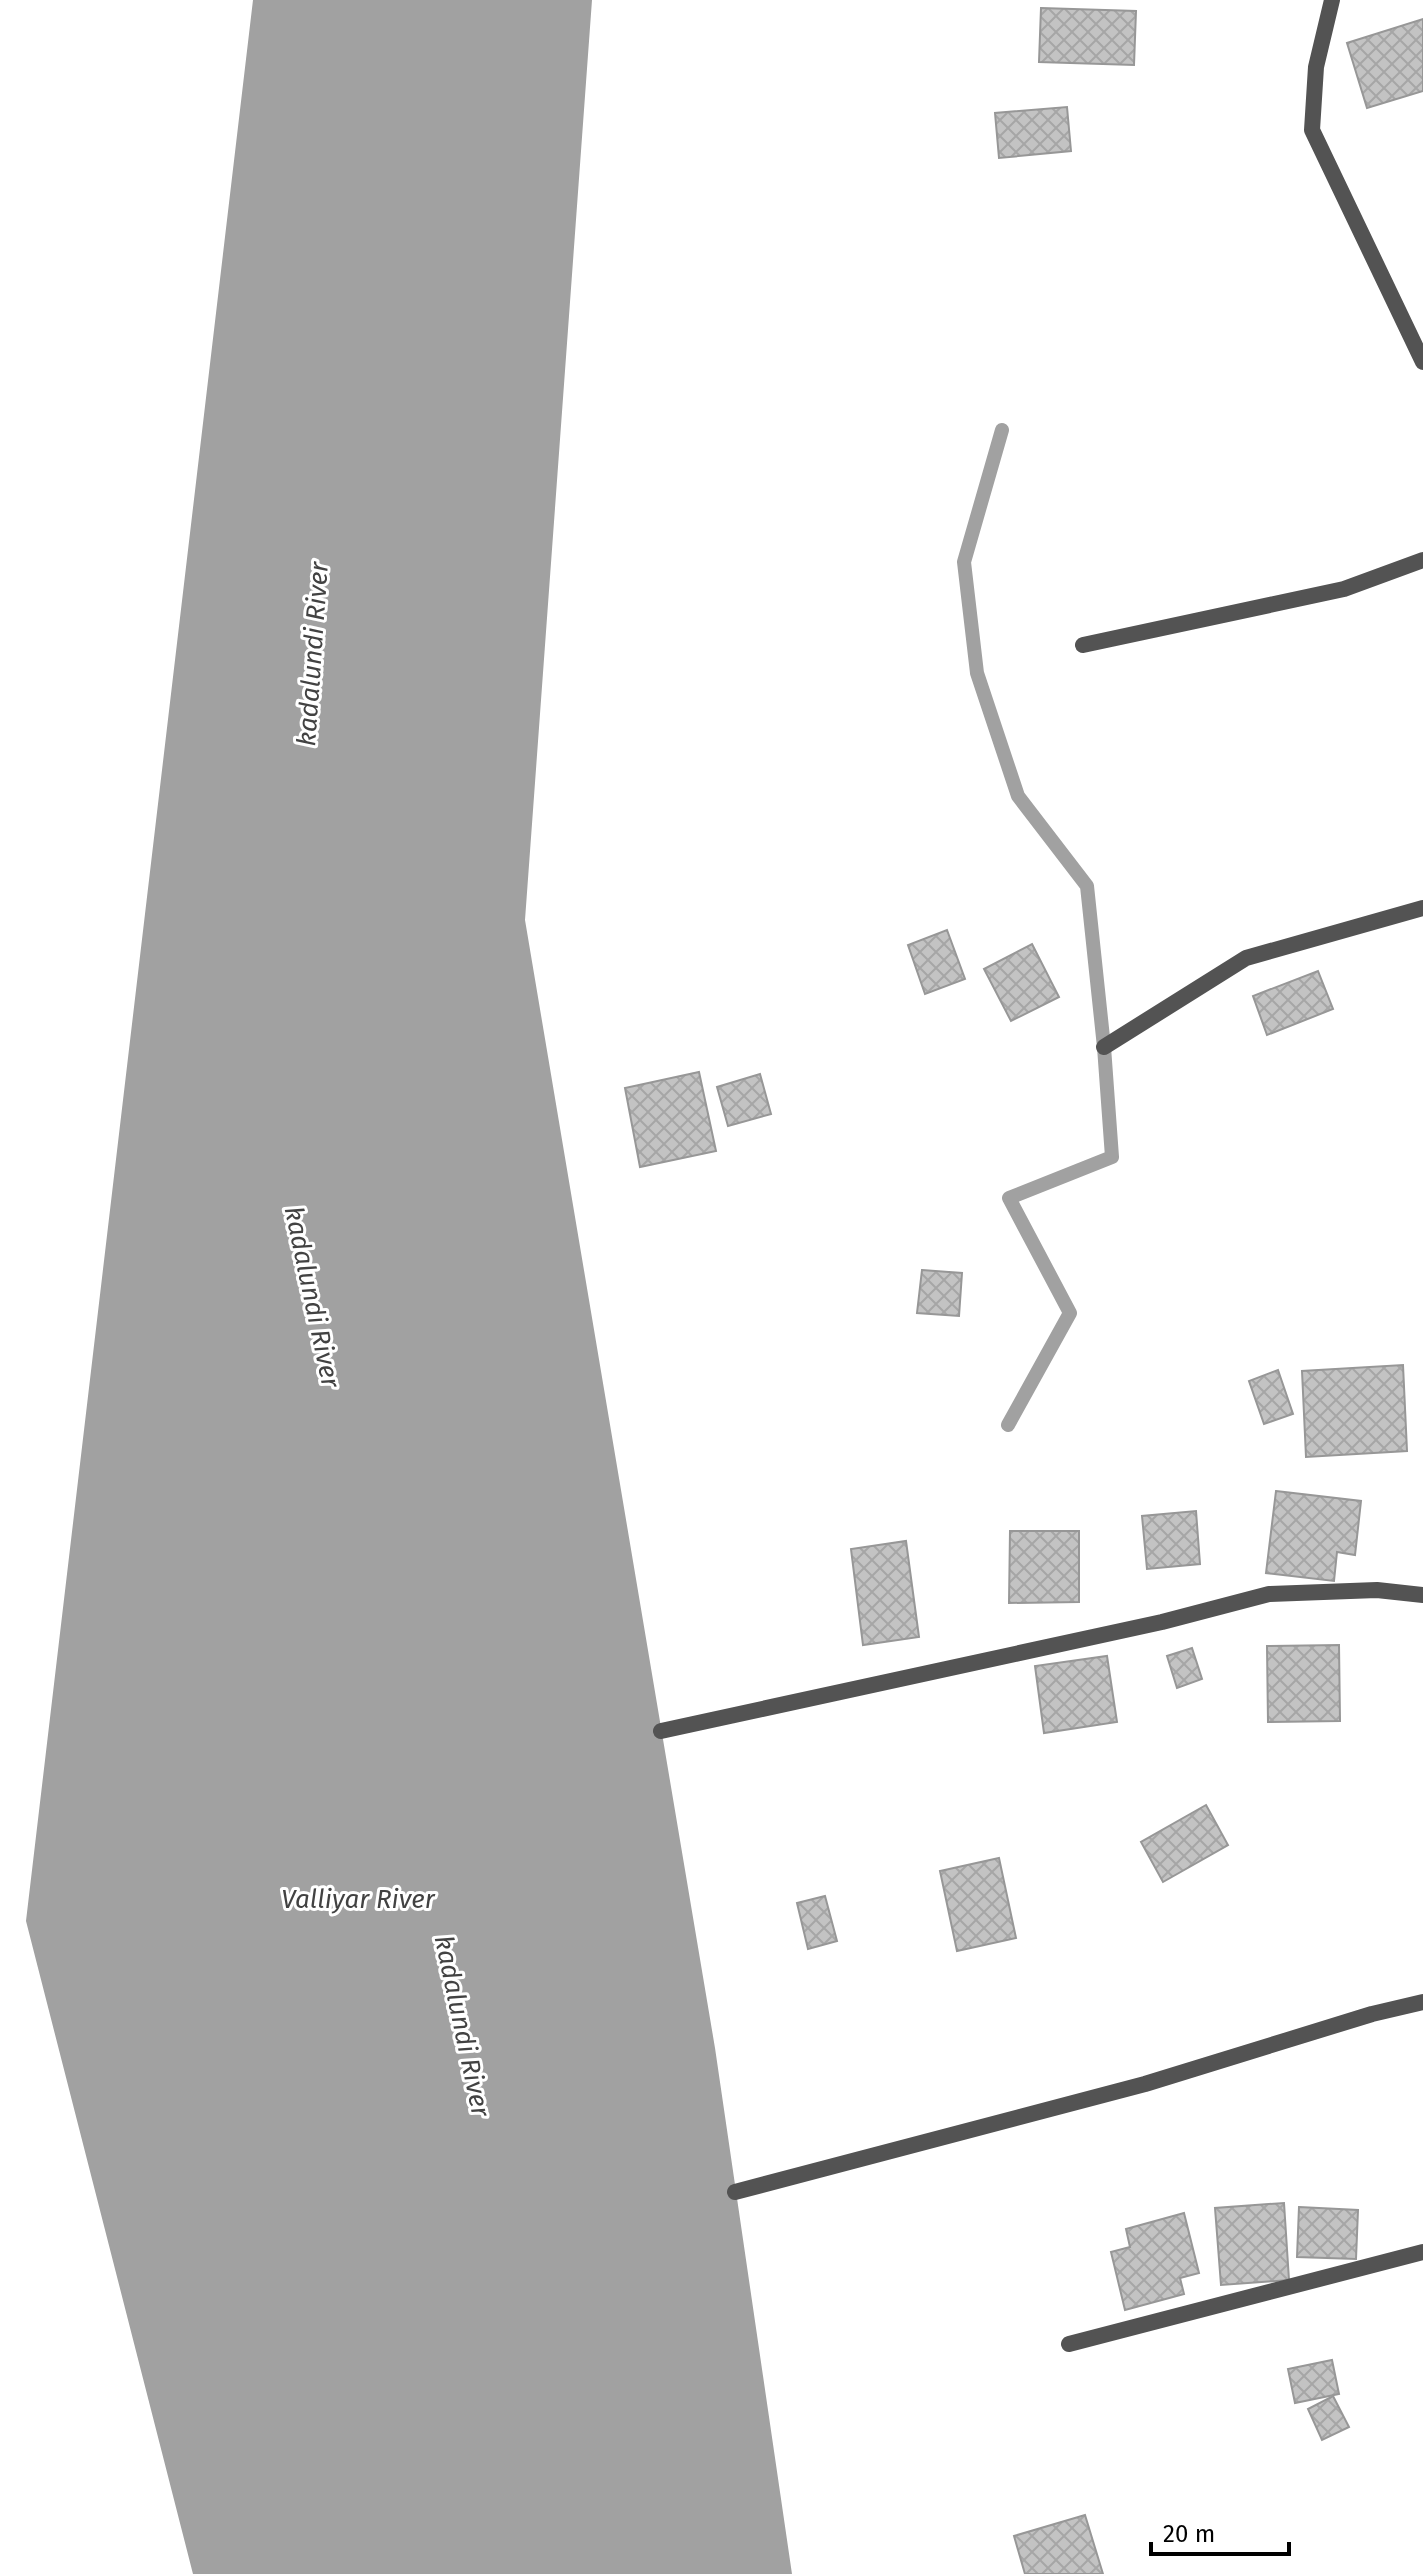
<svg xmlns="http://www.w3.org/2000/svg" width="1423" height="2574" font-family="'Fira Sans',sans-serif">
	<defs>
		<pattern id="building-cross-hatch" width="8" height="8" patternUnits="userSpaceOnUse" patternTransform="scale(2)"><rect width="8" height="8" fill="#c3c3c3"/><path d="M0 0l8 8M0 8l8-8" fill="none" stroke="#a6a6a6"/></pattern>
	</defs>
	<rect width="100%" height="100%" fill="#fff"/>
	<path fill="#a1a1a1" d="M253 0H592L525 920 715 2048 792 2574H193L26 1921Z"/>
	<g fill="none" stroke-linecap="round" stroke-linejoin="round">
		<path stroke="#a1a1a1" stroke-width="14" d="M1002 430 964 562 977 673 1018 796 1087 886 1104 1047 1112 1157 1009 1198 1070 1313 1008 1425"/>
	</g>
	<g fill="url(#building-cross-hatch)" stroke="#979797" stroke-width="2">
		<path d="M1041 8 1136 11 1134 65 1039 62Z"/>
		<path d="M1423 19V91L1367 108 1347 43Z"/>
		<path d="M1067 107 1071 151 999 158 995 113Z"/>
		<path d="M947 930 965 979 925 994 908 945Z"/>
		<path d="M1032 944 1059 997 1011 1021 984 969Z"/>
		<path d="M1318 971 1333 1009 1267 1035 1253 996Z"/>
		<path d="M699 1072 716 1151 640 1167 625 1088Z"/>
		<path d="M760 1074 771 1114 728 1126 717 1087Z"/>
		<path d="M922 1270 962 1273 959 1316 917 1313Z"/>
		<path d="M1403 1365 1407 1451 1306 1457 1302 1371Z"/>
		<path d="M1278 1370 1293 1414 1264 1424 1249 1381Z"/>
		<path d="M1276 1491 1361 1501 1355 1555 1337 1552 1334 1581 1266 1573Z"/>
		<path d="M1196 1511 1200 1564 1147 1569 1142 1516Z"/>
		<path d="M1010 1531H1079V1602L1009 1603Z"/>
		<path d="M906 1541 919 1637 863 1645 851 1549Z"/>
		<path d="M1339 1645 1340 1721 1268 1722 1267 1646Z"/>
		<path d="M1192 1648 1202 1679 1177 1688 1167 1656Z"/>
		<path d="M1107 1656 1117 1722 1044 1733 1035 1666Z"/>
		<path d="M1206 1805 1228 1845 1163 1882 1141 1842Z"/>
		<path d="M999 1858 1016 1938 957 1951 940 1871Z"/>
		<path d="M825 1896 837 1941 808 1949 797 1903Z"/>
		<path d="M1284 2203 1289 2280 1221 2285 1215 2208Z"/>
		<path d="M1299 2207 1358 2210 1356 2259 1297 2257Z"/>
		<path d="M1184 2213 1199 2273 1180 2278 1184 2294 1125 2310 1111 2252 1130 2247 1126 2229Z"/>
		<path d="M1332 2360 1339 2394 1295 2403 1288 2369Z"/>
		<path d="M1333 2396 1349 2427 1322 2440 1308 2409Z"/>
		<path d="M1085 2515 1103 2574H1025L1014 2536Z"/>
	</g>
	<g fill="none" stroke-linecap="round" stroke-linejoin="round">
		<g stroke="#535353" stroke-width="16">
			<path d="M1332 0 1316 67 1312 130 1423 362"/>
			<path d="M1083 645 1344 589 1423 560"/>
			<path d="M1104 1047 1246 958 1423 908"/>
			<path d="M661 1731 1162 1622 1269 1594 1377 1590 1423 1595"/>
			<path d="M735 2192 1145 2084 1372 2014 1423 2002"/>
			<path d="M1069 2344 1423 2252"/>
		</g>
	</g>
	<g text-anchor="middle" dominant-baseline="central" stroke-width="6" stroke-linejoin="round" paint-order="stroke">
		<g font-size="26" font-style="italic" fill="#424242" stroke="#fff">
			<text transform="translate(313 654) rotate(-86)">kadalundi River</text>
			<text transform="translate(312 1297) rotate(78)">kadalundi River</text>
			<text x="358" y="1899">Valliyar River</text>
			<text transform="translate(462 2026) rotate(78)">kadalundi River</text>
		</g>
	</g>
	<path d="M1151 2542v12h138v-12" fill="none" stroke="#000000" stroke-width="4"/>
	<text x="1163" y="2542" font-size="24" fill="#000000" stroke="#ffffff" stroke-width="6" paint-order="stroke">20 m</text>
</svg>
